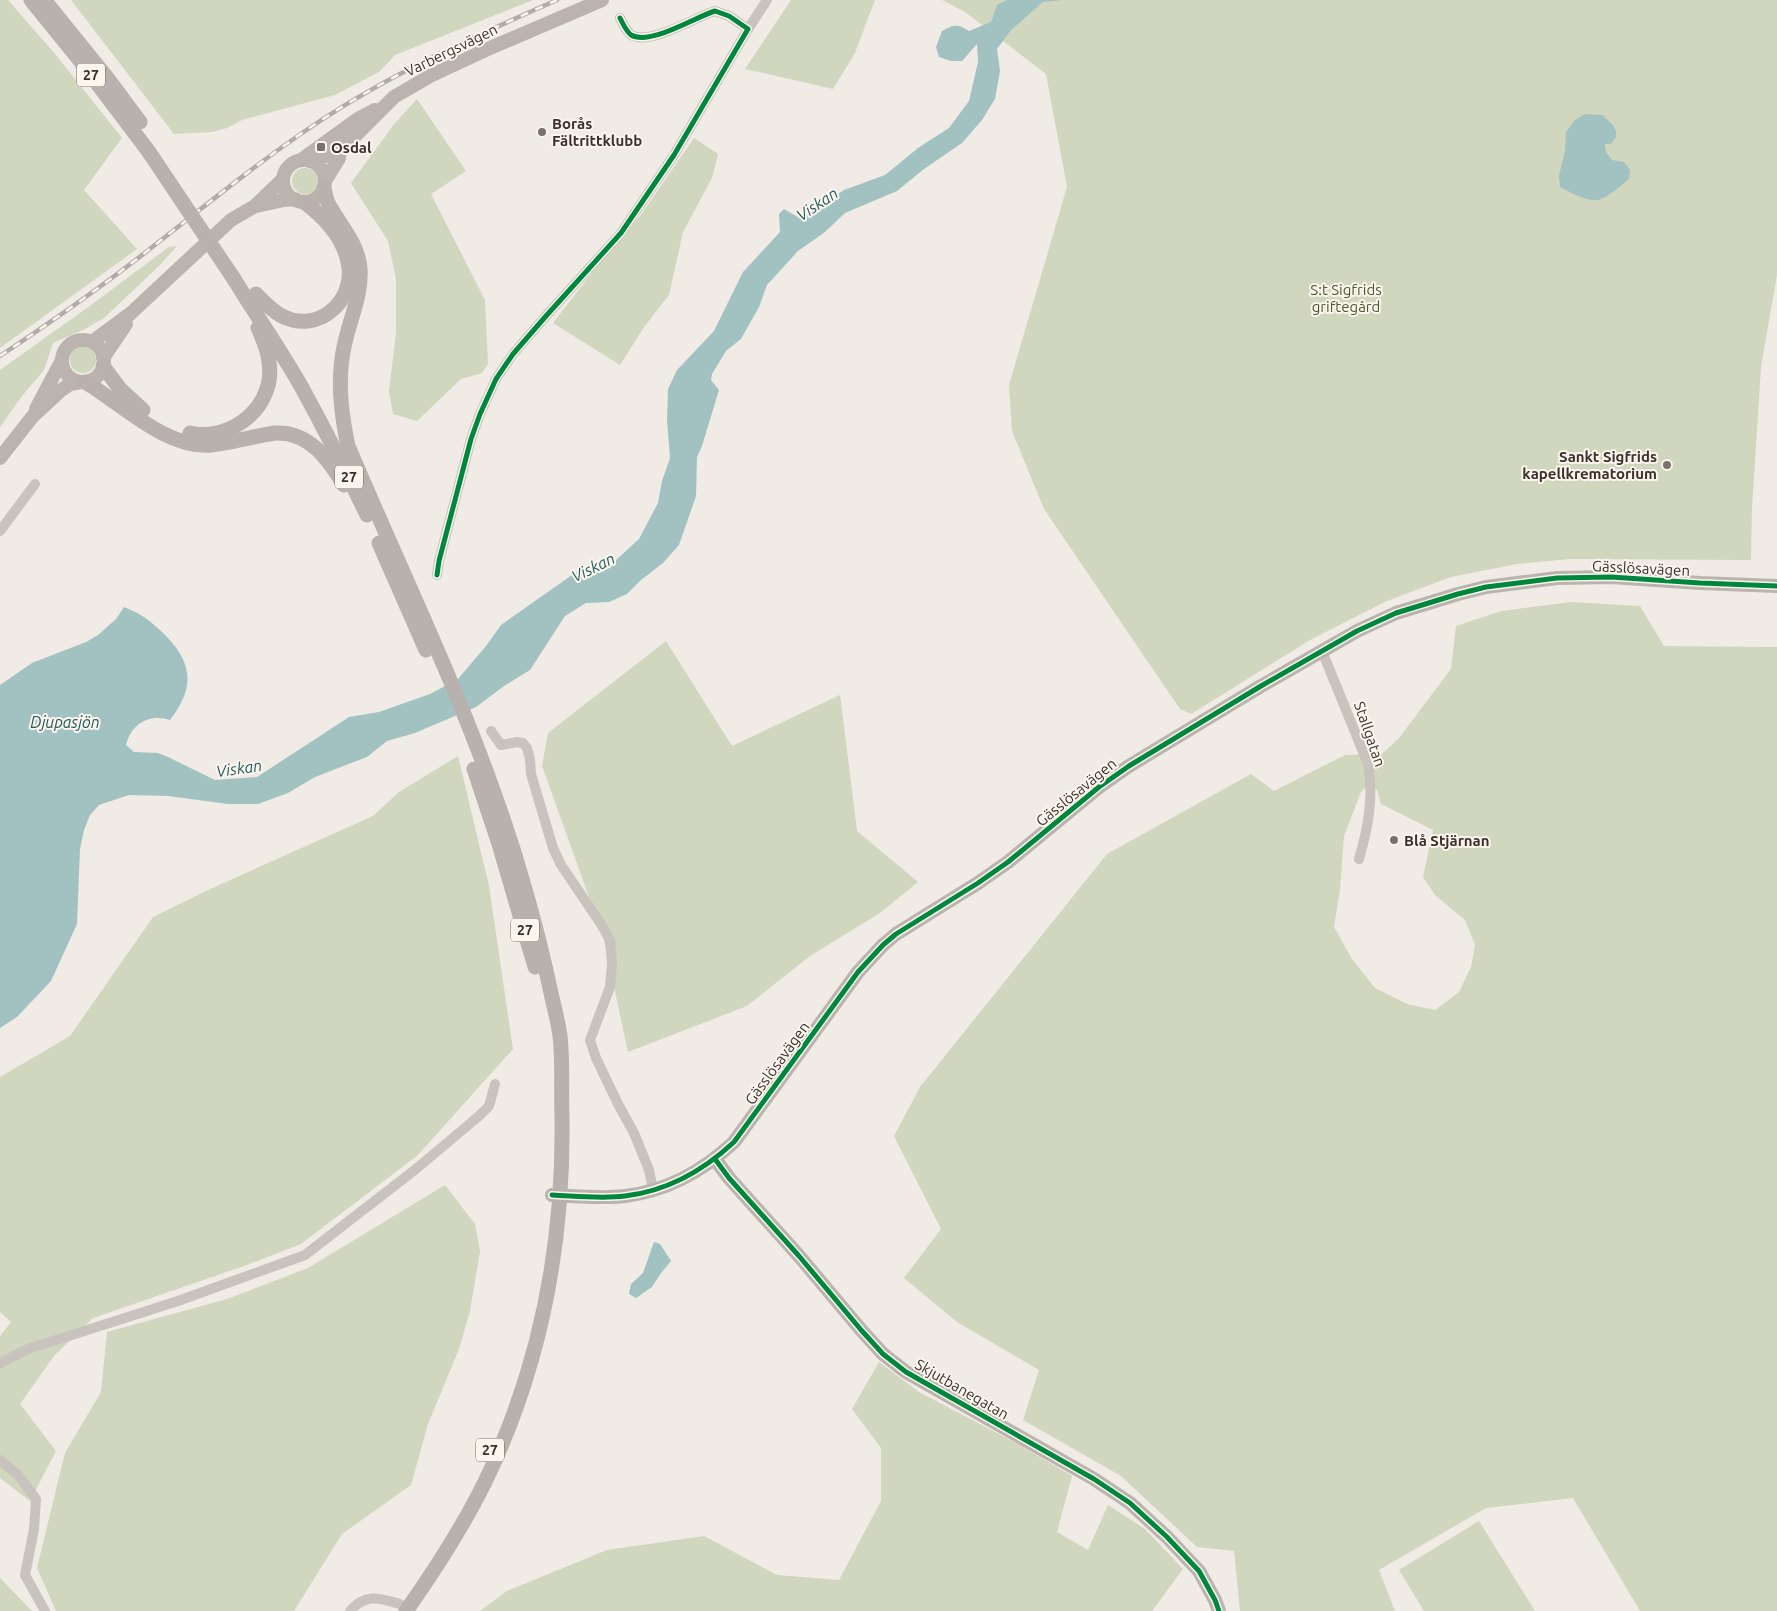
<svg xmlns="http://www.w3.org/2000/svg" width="1777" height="1611" font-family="Ubuntu,sans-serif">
	<rect width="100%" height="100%" fill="#f0ebe5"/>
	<g fill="#d1d6bf" fill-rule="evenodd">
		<path d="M0 0H8L55 54 122 138 84 190 137 249 0 348Z"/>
		<path d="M71 0H533L395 55 379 72 335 95 242 120 227 128 212 132 174 134Z"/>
		<path d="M791 0H875L855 53 833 89 745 69Z"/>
		<path d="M942 0H1777V275L1761 367 1752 508 1751 560 1571 559 1517 564 1451 577 1387 601 1310 640 1191 714 1180 709 1044 509 1012 431 1009 385 1067 187 1046 74 965 12Z"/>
		<path d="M417 99 466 171 431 194 485 300 488 364 482 373 461 379 417 421 393 414 389 392 396 332V279L388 241 351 183 395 123Z"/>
		<path d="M694 138 718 154 712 178 683 232 669 295 644 327 620 365 553 323 598 265 640 216Z"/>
		<circle cx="305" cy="181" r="13"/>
		<path d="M177 246 161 264 104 318 85 329 53 343 44 370 22 396 0 427V370L87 308 169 247Z"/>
		<circle cx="83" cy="360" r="13"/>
		<path d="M1571 602 1640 606 1664 646 1777 647V1611H1640L1573 1498 1486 1508 1379 1570 1395 1611H1240L1234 1551 1197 1547 1121 1476 1023 1420 1039 1370 957 1322 904 1278 941 1229 894 1136 920 1087 1107 854 1251 774 1274 791 1345 755 1382 754 1399 738 1451 669 1456 626 1501 611ZM1366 787 1377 790 1381 804 1433 830 1423 877 1435 895 1465 920 1475 945 1471 967 1459 992 1435 1010 1407 1004 1375 988 1352 959 1334 927 1340 890 1344 836 1361 792Z"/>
		<path d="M666 641 732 746 840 695 857 831 918 882 880 913 810 956 747 1006 628 1052 603 936 542 766 548 733Z"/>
		<path d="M458 756 489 886 513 1049 418 1155 301 1244 244 1266 93 1318 54 1356 20 1404 56 1451 30 1501 0 1478V1336L11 1322 0 1312V1077L70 1036 153 917 208 890 373 816 399 792Z"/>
		<path d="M445 1185 475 1224 480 1251 470 1311 459 1349 428 1424 411 1485 342 1534 294 1611H56L37 1568 65 1453 101 1392 107 1332 227 1299 308 1268Z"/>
		<path d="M879 1362 919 1392 1016 1443 1072 1476 1057 1532 1088 1550 1108 1505 1145 1529 1183 1569 1152 1611H480L507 1591 607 1550 704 1536 777 1575 839 1580 881 1501V1448L852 1409Z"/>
		<path d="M1479 1521 1535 1611H1424L1399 1570Z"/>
		<path d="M0 1578 32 1611H0Z"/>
	</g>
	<g fill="#a1c2c1">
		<path d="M1007 0H1062L1043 2 1011 30 997 49 1000 71 995 99 982 120 962 143 924 169 897 191 845 213 825 232 798 251 767 285 759 307 741 339 726 351 712 374 711 380 719 390 702 446 697 457 696 496 679 545 663 563 641 580 627 594 609 602 586 603 565 616 530 670 504 686 476 707 415 733 387 741 367 757 315 777 288 793 258 804H228L168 796 129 795 99 805 90 815 84 830 80 849 77 924 51 981 17 1017 0 1028V685L32 663 86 642 98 635 116 619 124 607C142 614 152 622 165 635 193 663 195 688 170 720 149 713 131 724 126 745L134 752 158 753 168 757 215 780 257 777 349 717 379 712 430 694 458 679 486 646 501 625 582 568 603 572 639 539 658 503 662 481 670 458 667 420 668 389 677 370 714 331 743 272 780 232 779 214 784 209 801 219 844 190 885 175 918 148 949 128 969 101 978 62 977 44 962 61H951L939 57 936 47 942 31C953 25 957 23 969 31L991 22 997 5Z"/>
		<path d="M1585 114 1602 115 1612 124 1616 131V137L1611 144H1605L1606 152 1612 160 1624 162 1630 170 1629 179C1622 185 1607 198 1598 200 1587 202 1570 192 1560 187L1559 175 1565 151 1566 132 1575 120Z"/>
		<path d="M654 1242 660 1244 671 1261 661 1273 652 1287 636 1298 629 1294 631 1284 643 1273Z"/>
	</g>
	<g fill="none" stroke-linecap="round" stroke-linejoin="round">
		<g stroke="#c9c3be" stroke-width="10">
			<path d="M748 29 767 0"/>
			<path d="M0 531 35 484"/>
			<path d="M437 575 439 561 471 439 480 414 496 379 513 354 546 316 621 233 674 155 748 29 729 16 715 11C695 17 650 46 631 35 626 31 623 24 620 18"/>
			<path d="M1322 651 1368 764C1374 797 1368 828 1359 859"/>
			<path d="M491 731 501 745 517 742 523 743 527 748 530 759 531 774 553 848 561 865 601 924 610 940 612 964 610 987 590 1040 596 1058 618 1104 634 1133 649 1170 653 1189"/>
			<path d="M0 1363 28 1349 178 1301 305 1255 416 1169 479 1116 489 1106 495 1084"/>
			<path d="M0 1460 18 1475 36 1499 34 1529 25 1575 45 1611"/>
			<path d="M350 1611C366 1593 379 1598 400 1604"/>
		</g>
		<g stroke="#bab3ae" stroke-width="14">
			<path d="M304 158 358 119 375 110"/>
			<circle cx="304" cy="181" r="21"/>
			<path d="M310 161 340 151 394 97 430 76 490 48 602 0"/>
			<path d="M325 181 339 158 340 151"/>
			<path d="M256 206 284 200 295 199"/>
			<circle cx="83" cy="361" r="21"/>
			<path d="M92 342 130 314 231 220 255 206 283 179"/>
			<path d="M103 358 126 324"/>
			<path d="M36 409 62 360"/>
			<path d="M0 458 33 416 60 391 70 384 81 382"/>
			<path d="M715 1159 729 1178 799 1256 862 1331 883 1354 906 1372 1094 1479 1130 1503 1167 1537 1199 1571 1215 1600 1219 1611"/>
			<path d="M552 1195C576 1196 601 1199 625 1196 667 1191 704 1170 734 1142L858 972 883 945 896 934 978 883 1008 862 1099 787 1129 766 1261 686 1357 631 1396 613 1458 594 1486 587 1557 578 1611 577 1700 583 1777 586"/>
		</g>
		<g stroke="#b8b1ad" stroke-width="15">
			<path d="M31 0 78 58 149 152"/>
			<path d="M45 1 108 79 140 122"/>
			<path d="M324 188C325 193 326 198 328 203 339 224 358 243 360 268 362 296 349 321 344 347 337 380 341 413 348 446 403 576 466 703 509 837 516 856 521 877 527 896 536 928 544 960 551 993 554 1007 558 1021 560 1036 563 1062 561 1090 562 1116 564 1243 540 1369 484 1484 462 1528 435 1570 406 1611"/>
			<path d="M234 279C256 315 280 349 301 386 324 428 346 471 367 515"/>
			<path d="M256 294C264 302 272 311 282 316 318 335 357 300 348 262 343 237 324 217 304 202"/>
			<path d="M103 366 120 389 143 410"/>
			<path d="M85 382C121 403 166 449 211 445 232 443 254 436 275 433 309 431 328 459 344 485"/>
			<path d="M190 433C232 442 276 406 269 362 268 350 263 339 258 328"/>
			<path d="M379 543 426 650"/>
			<path d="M474 769 499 844 535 967"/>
		</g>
		<g stroke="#b1aca8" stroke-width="4.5">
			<path id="rail" d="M0 356C45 326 90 295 133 262 193 216 251 167 314 125 390 74 473 37 557 0"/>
		</g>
		<use href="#rail" stroke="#fbf5ee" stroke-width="2.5" stroke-dasharray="8" stroke-linecap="butt"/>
		<path stroke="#b8b1ad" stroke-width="15" d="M149 152 234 279"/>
		<g stroke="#fbf5ee" stroke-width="8">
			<g id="cycleway">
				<path d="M437 575 439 561 471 439 480 414 496 379 513 354 546 316 621 233 674 155 748 29 729 16 715 11C695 17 650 46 631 35 626 31 623 24 620 18"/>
				<path d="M715 1159 729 1178 799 1256 862 1331 883 1354 906 1372 1094 1479 1130 1503 1167 1537 1199 1571 1215 1600 1219 1611"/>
				<path d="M552 1195C576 1196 601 1199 625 1196 667 1191 704 1170 734 1142L858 972 883 945 896 934 978 883 1008 862 1099 787 1129 766 1261 686 1357 631 1396 613 1458 594 1486 587 1557 578 1611 577 1700 583 1777 586"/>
			</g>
		</g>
		<use href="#cycleway" stroke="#00873e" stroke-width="5"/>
	</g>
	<g fill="#7a716c" stroke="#fbf5ee" stroke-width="2">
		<circle cx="542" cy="132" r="5"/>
		<rect x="316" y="142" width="10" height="10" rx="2.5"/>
		<circle cx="1667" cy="465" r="5"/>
		<circle cx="1394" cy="840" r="5"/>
	</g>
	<g text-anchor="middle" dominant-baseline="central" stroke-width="4" stroke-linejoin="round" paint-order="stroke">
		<g fill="#fbf5ee" stroke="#756b66" stroke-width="1">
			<rect x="77" y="63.5" width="28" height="23" rx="4"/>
			<rect x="335" y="465.5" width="28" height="23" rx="4"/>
			<rect x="511" y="918.5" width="28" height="23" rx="4"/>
			<rect x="476" y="1438.5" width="28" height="23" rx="4"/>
		</g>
		<g font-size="14" font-weight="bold" fill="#3b302b">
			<text x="91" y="75">27</text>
			<text x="349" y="477">27</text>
			<text x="525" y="930">27</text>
			<text x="490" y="1450">27</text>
		</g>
		<g font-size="15" fill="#3b302b" stroke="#fbf5ee">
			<text transform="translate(451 50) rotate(-26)">Varbergsvägen</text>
			<text transform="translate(1641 568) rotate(3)">Gässlösavägen</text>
			<text transform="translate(1370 734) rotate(71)">Stallgatan</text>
			<text transform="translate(1076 792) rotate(-39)">Gässlösavägen</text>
			<text transform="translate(777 1063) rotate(-54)">Gässlösavägen</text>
			<text transform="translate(962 1389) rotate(30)">Skjutbanegatan</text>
		</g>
		<g font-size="15" font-weight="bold" fill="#3b302b" stroke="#fbf5ee" text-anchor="start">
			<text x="552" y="123">Borås<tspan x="552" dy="17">Fältrittklubb</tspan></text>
			<text x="331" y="147">Osdal</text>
			<text x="1657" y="456" text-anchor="end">Sankt Sigfrids<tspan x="1657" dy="17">kapellkrematorium</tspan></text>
			<text x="1404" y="840">Blå Stjärnan</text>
		</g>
		<g font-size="15" fill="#4a5a2e" stroke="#fbf5ee">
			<text x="1346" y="289">S:t Sigfrids<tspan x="1346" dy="17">griftegård</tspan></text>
		</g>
		<g font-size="16" font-style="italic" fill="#1f5a5e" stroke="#fbf5ee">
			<text transform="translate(817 204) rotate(-34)">Viskan</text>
			<text transform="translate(593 567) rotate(-26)">Viskan</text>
			<text x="65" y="722">Djupasjön</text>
			<text transform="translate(239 768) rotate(-8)">Viskan</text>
		</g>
	</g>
</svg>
